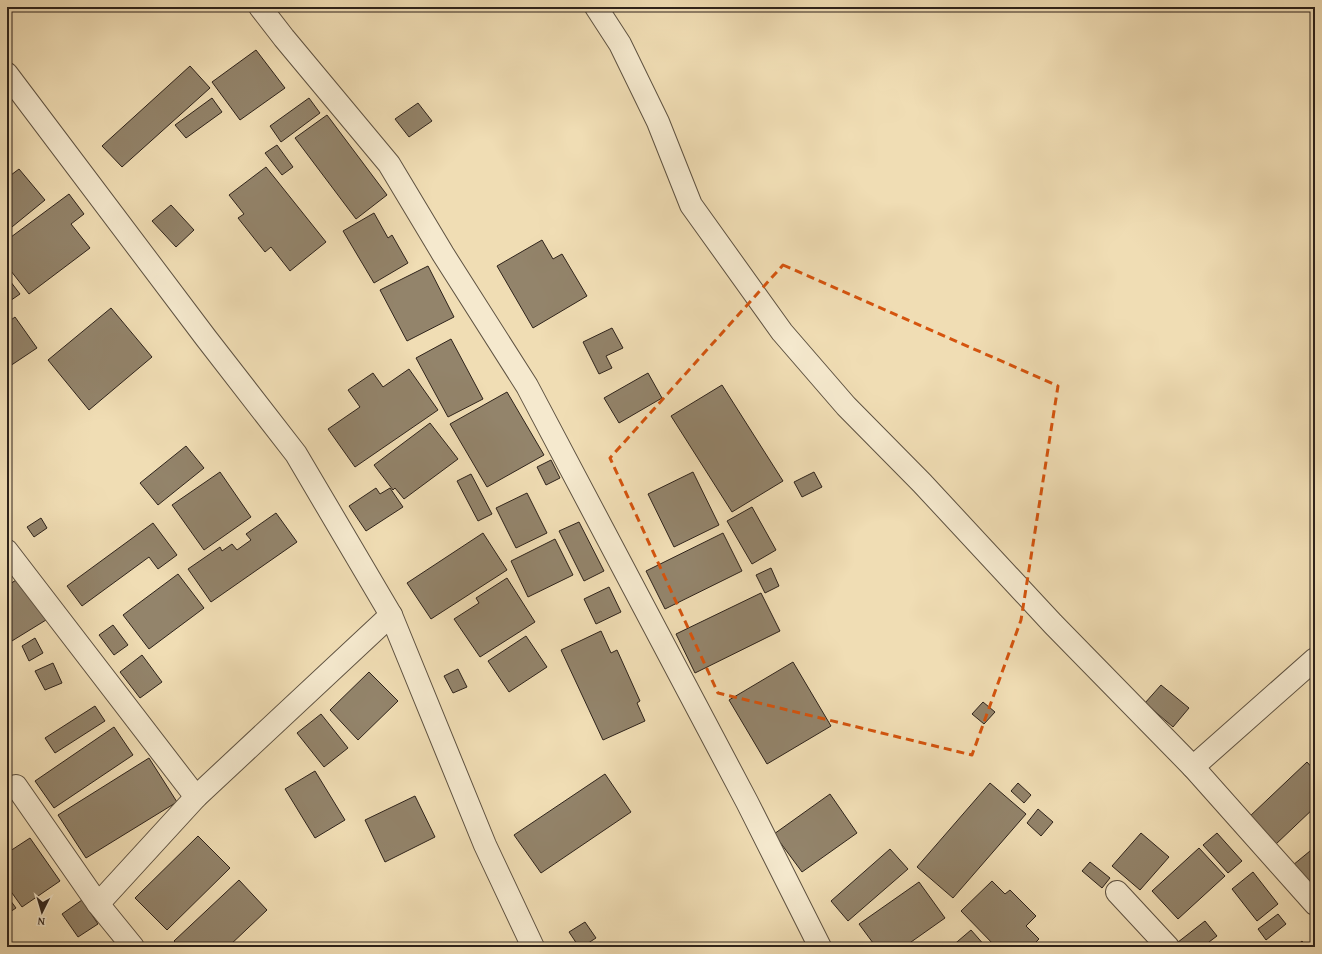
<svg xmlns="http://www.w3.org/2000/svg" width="1322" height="954" font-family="'Gentium Book Plus',serif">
	<rect width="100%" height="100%" fill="#f0ddb4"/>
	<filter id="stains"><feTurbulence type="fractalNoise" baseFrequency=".005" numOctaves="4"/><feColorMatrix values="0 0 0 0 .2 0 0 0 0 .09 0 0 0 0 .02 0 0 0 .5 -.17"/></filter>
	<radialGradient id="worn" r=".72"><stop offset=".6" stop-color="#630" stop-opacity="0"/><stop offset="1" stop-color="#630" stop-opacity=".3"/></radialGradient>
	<g fill="#93846b" stroke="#2e231b">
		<path d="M256 50 285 88 240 120 212 82Z"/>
		<path d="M190 66 210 88 122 167 102 146Z"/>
		<path d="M212 98 222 112 186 138 175 125Z"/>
		<path d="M309 98 320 113 281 142 270 126Z"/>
		<path d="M418 103 432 121 409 137 395 119Z"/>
		<path d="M327 115 387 195 356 219 295 138Z"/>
		<path d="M277 145 293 167 282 175 265 153Z"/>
		<path d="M266 167 326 242 290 271 271 247 265 252 238 218 244 214 229 195Z"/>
		<path d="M19 169 45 200 7 231V178Z"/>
		<path d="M69 194 84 214 71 224 90 248 29 294 7 266V240Z"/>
		<path d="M171 205 194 230 176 247 152 221Z"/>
		<path d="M374 213 388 238 392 235 408 263 374 283 343 231Z"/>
		<path d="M542 240 553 259 562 254 587 296 533 328 497 266Z"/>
		<path d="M428 266 454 317 407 341 380 290Z"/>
		<path d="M7 277 20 294 7 303Z"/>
		<path d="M111 308 152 357 89 410 48 360Z"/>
		<path d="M15 317 37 348 7 368V323Z"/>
		<path d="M612 328 623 348 606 356 612 368 599 374 583 342Z"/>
		<path d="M451 339 483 399 448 417 416 358Z"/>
		<path d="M409 369 438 410 355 467 328 429 360 407 348 390 373 373 383 387Z"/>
		<path d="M648 373 662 398 619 423 604 398Z"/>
		<path d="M722 385 783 481 732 512 671 416Z"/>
		<path d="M507 392 544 455 487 487 450 424Z"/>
		<path d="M430 423 458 459 404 499 395 488 393 490 374 465Z"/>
		<path d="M186 446 204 468 158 505 140 483Z"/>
		<path d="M551 460 560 478 546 485 537 467Z"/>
		<path d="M220 472 251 517 204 550 172 505Z"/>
		<path d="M693 472 719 525 674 547 648 494Z"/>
		<path d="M814 472 822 487 802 497 794 482Z"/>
		<path d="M471 474 492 514 478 521 457 481Z"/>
		<path d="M376 488 380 494 390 488 403 507 366 531 349 506Z"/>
		<path d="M527 493 547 533 516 548 496 508Z"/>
		<path d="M752 507 776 550 752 564 727 521Z"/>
		<path d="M276 513 297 542 211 602 188 569 220 547 222 551 232 544 237 550 251 540 246 534Z"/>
		<path d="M41 518 47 528 34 537 27 527Z"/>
		<path d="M579 522 604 571 584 581 559 531Z"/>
		<path d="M153 523 177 555 158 569 149 557 82 606 67 586Z"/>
		<path d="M483 533 507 570 431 619 407 583Z"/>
		<path d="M723 533 742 571 665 609 646 571Z"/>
		<path d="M555 539 573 575 528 597 511 561Z"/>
		<path d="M771 568 779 586 765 593 756 575Z"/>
		<path d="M178 574 204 608 149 649 123 615Z"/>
		<path d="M19 578 46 620 7 644V586Z"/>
		<path d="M507 578 535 622 480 657 454 619 479 603 476 598Z"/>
		<path d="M609 587 621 612 596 624 584 599Z"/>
		<path d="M761 593 780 631 695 673 676 634Z"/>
		<path d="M113 625 128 645 114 655 99 635Z"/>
		<path d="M601 631 611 653 617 650 640 701 637 703 645 721 603 740 561 650Z"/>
		<path d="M526 636 547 667 509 692 488 661Z"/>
		<path d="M35 638 43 653 29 661 22 646Z"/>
		<path d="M142 655 162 682 140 698 120 672Z"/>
		<path d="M793 662 831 726 767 764 729 700Z"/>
		<path d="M53 663 62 683 45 690 35 671Z"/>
		<path d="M458 669 467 687 453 693 444 676Z"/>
		<path d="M369 672 398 701 358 740 330 710Z"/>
		<path d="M1161 685 1189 708 1173 727 1145 703Z"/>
		<path d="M983 702 995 712 984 724 972 714Z"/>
		<path d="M95 706 105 721 55 753 45 738Z"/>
		<path d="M321 714 348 748 324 767 297 733Z"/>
		<path d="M114 727 133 755 54 808 35 781Z"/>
		<path d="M149 758 177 802 86 858 58 815Z"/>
		<path d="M1307 762 1315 771V807L1275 845 1249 817Z"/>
		<path d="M315 771 345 820 315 838 285 789Z"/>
		<path d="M605 774 631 812 541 873 514 835Z"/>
		<path d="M990 783 1026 814 953 898 917 867Z"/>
		<path d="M1018 783 1031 795 1024 803 1011 791Z"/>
		<path d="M830 794 857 833 802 872 774 834Z"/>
		<path d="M415 796 435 837 385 862 365 820Z"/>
		<path d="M1038 809 1053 822 1041 836 1027 823Z"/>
		<path d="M1141 833 1169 857 1140 890 1112 866Z"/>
		<path d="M1217 833 1242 861 1228 873 1203 845Z"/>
		<path d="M198 836 230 868 167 930 135 898Z"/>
		<path d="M30 838 60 881 22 907 7 886V853Z"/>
		<path d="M1199 848 1225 876 1178 919 1152 891Z"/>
		<path d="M890 849 908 869 848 921 831 901Z"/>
		<path d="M1310 851 1315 857V889L1293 865Z"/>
		<path d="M1090 862 1110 878 1102 888 1082 871Z"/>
		<path d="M1253 872 1278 904 1257 921 1232 889Z"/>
		<path d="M239 880 267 910 228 947H180L174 941Z"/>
		<path d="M992 881 1005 894 1010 890 1036 916 1026 926 1039 939 1031 947H996L961 911Z"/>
		<path d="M919 882 945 918 904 947H876L859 924Z"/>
		<path d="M7 896 16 908 7 914Z"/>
		<path d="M82 900 98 924 78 937 62 914Z"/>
		<path d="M1278 914 1286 924 1266 940 1258 929Z"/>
		<path d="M1205 921 1217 936 1209 942 1213 947H1174L1173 946Z"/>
		<path d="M585 922 596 938 582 947H579L569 932Z"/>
		<path d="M971 930 986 947H951Z"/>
		<path d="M1302 941 1307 947H1295Z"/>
	</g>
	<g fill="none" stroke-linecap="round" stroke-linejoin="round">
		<g stroke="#5e5241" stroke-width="24">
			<g id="street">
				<path d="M260 7 284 38 389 164 443 254 527 386 747 802 820 947"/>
				<path d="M596 7 620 44 658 122 691 205 782 332 846 406 922 483 1053 624 1193 767 1315 904"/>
				<path d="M7 74 206 338 296 454 391 615 485 845 533 947"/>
				<path d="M7 551 196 797"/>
				<path d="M1193 767 1315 659"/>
				<path d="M16 786 98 904 133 947"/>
				<path d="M1117 892 1168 947"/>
				<path d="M98 904 196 797 391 615"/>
			</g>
		</g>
		<use href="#street" stroke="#f5e9ce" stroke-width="22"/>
	</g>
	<path fill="none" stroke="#d5540e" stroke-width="3" stroke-dasharray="8 5" stroke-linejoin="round" d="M783 265 1058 386 1021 620 972 755 718 693 610 458Z"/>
	<rect width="1322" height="954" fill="none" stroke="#f0ddb4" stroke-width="24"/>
	<rect x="8" y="8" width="1306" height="938" fill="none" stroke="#2e231b" stroke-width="2"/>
	<rect x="12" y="12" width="1298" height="930" fill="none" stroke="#2e231b"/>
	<g transform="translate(42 912) rotate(185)" stroke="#f5e9ce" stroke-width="3" paint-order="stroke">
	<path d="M0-3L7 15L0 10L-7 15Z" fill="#2e231b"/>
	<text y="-6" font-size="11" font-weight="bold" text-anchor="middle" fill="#2e231b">N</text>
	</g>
	<rect width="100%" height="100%" filter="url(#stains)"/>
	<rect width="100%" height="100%" fill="url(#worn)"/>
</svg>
